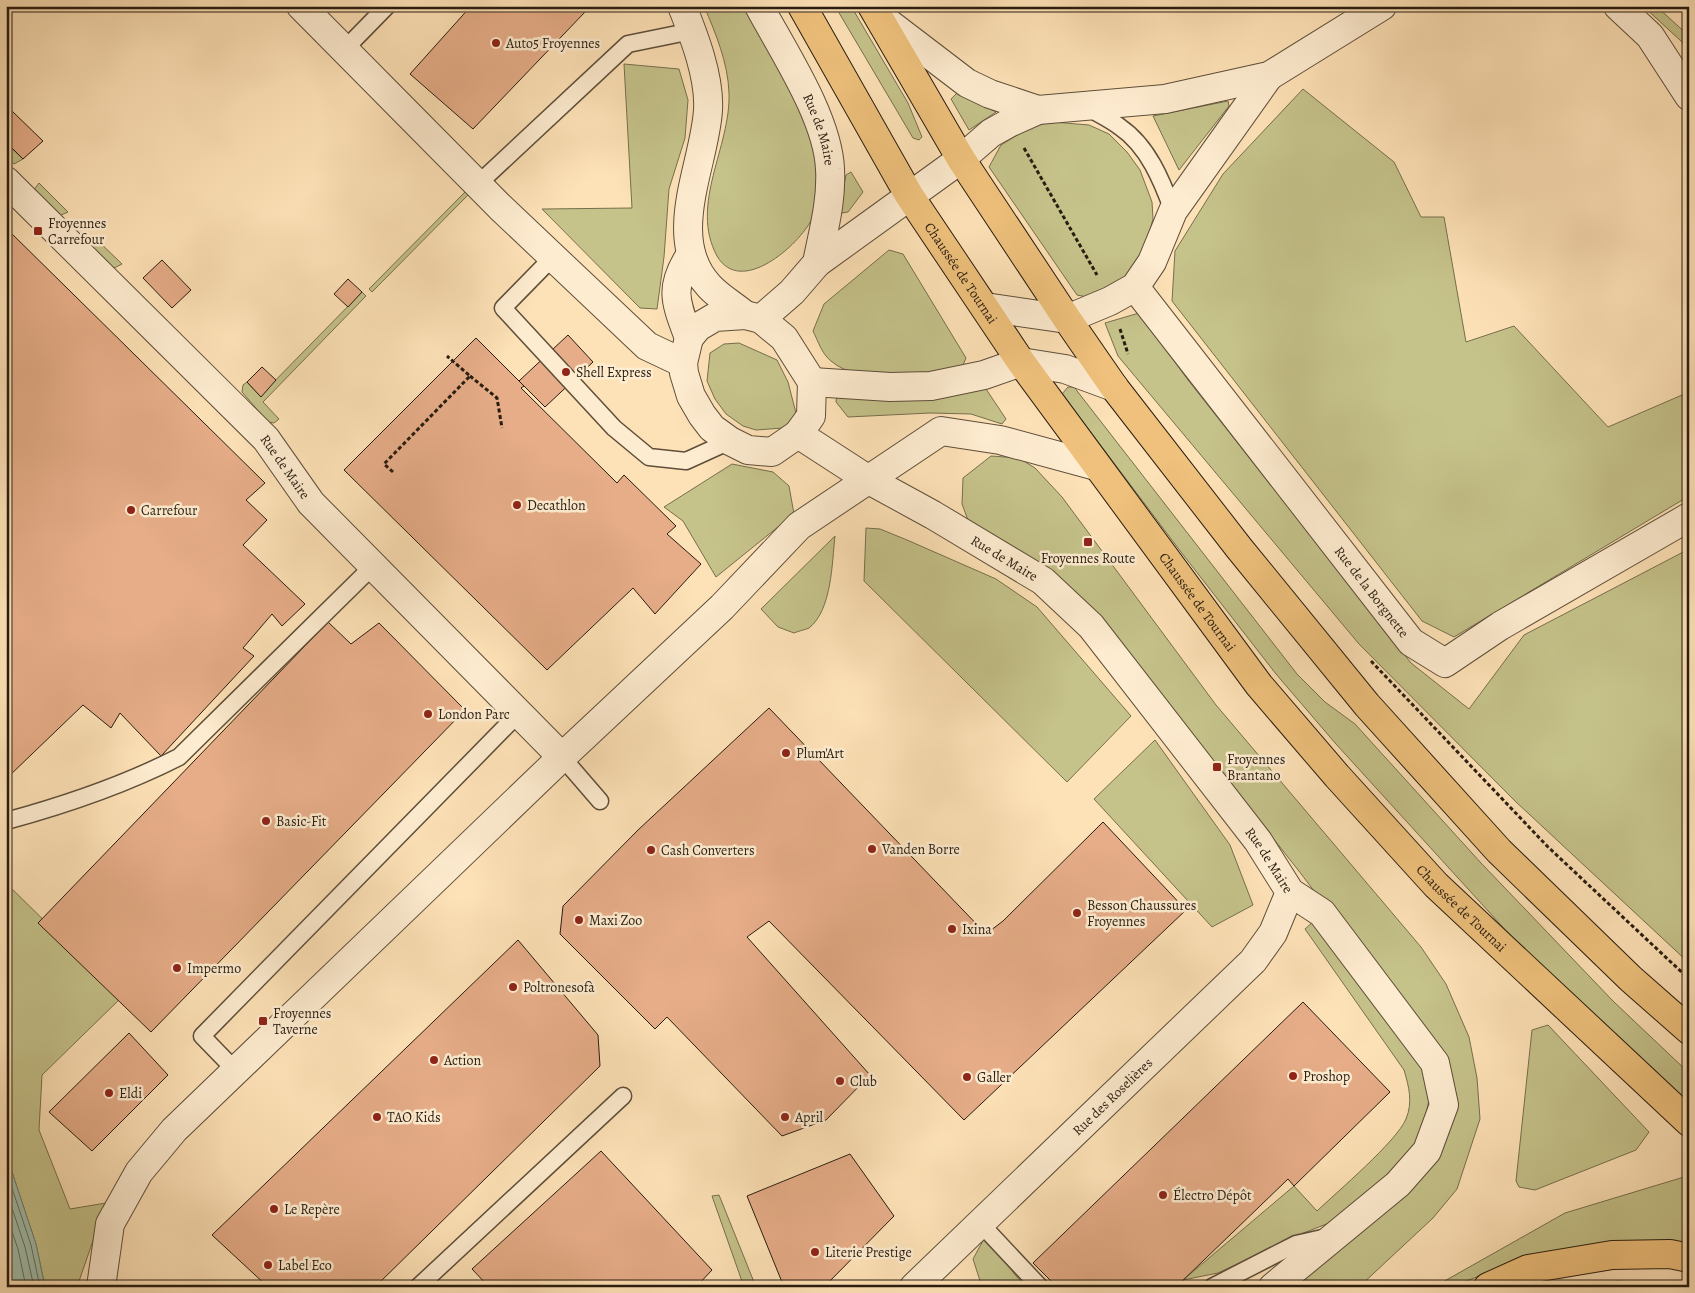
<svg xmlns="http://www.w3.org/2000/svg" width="1695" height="1293" font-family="Alegreya,serif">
	<rect width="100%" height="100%" fill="#fee2b7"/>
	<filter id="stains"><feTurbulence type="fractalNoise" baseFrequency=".004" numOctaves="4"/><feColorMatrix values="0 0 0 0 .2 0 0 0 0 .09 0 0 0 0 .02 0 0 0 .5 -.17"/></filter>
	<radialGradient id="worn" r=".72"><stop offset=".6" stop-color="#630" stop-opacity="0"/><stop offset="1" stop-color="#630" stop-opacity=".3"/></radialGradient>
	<g fill="#c5c28a" stroke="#766f4d">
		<path d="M704 6H747C769 47 792 88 810 131 813 140 820 151 821 160 822 167 815 213 812 219 799 245 741 297 717 256 689 204 731 147 729 93 728 63 716 34 704 6Z"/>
		<path d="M835 6H851L908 103 922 137 919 140 913 138Z"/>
		<path d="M1643 6H1656L1689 36V53L1682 42Z"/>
		<path d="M624 64 679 69 688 100 685 138 669 189 664 257 657 309 640 308 542 209 632 208Z"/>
		<path d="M1303 89 1394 162 1421 217H1444L1466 342 1514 326 1608 427 1689 392V496L1454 637 1422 621 1172 301 1175 251 1223 174Z"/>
		<path d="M958 92 996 112 969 130 951 99Z"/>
		<path d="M1228 101 1229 106 1179 170 1153 116Z"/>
		<path d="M1053 122 1089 125 1109 134 1127 152 1140 170 1152 202 1153 219 1147 241 1130 276 1087 297 1077 295 989 167 1001 145 1032 126Z"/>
		<path d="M6 143 23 159 14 164 6 156Z"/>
		<path d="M851 172 863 192 848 212 842 213 840 207 846 175Z"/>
		<path d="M451 173 469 194 372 292 369 289 465 192 450 177Z"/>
		<path d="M39 183 68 212 59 216 33 191Z"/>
		<path d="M93 236 122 264 112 269 87 244Z"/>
		<path d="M889 250 903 254 966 358 961 370C925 374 861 387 831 361 822 354 818 341 813 331L824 304Z"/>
		<path d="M362 292 366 296 263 402 279 419 274 423 268 422 242 392 243 385 247 382 260 396Z"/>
		<path d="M1139 313 1188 380 1411 663 1469 709 1524 635 1689 549V963L1515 801 1359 644 1118 356 1105 323Z"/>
		<path d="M739 343 777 360 788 382 797 417 783 428 756 430 743 426 726 414 715 399 707 381 710 353 724 344Z"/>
		<path d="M1068 387H1074L1297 674 1325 702 1355 724 1481 863 1613 1001 1689 1073V1108L1530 957 1336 744 1276 674 1181 552 1062 394Z"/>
		<path d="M986 389 1006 419 1002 424 971 414 930 413 848 417 836 402 837 391Z"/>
		<path d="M991 456 1019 458 1035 468 1062 497 1216 705 1421 947 1446 984 1469 1037 1477 1078 1480 1119 1457 1189 1433 1218 1359 1287H1292L1443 1145 1436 1053 1302 875 1099 617 969 523 962 504 963 478Z"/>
		<path d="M732 464 773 472 789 486 794 514 716 577 683 521 664 507Z"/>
		<path d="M866 528 880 529 907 540 996 579 1037 607 1131 716 1067 782 864 581Z"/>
		<path d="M835 536C832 562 832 610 809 628 805 630 798 631 794 633L778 627 761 609Z"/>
		<path d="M1155 740 1230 845 1253 905 1212 927 1094 799Z"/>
		<path d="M6 883 122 997 42 1075 39 1130 70 1209 106 1203 77 1287H45L36 1244 6 1154Z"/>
		<path d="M1314 921 1425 1064 1430 1095 1424 1124 1413 1156 1352 1214 1301 1234 1218 1273 1183 1280 1294 1186 1317 1211C1337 1192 1397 1141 1406 1119 1413 1102 1409 1087 1404 1070L1305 929Z"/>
		<path d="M1548 1025 1649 1132 1636 1150 1535 1190 1519 1187 1516 1181 1532 1030Z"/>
		<path d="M1684 1177 1689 1180V1243L1613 1241 1533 1255 1451 1287H1434L1565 1213Z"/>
		<path d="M719 1195 756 1287H744L712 1196Z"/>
		<path d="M985 1237 1025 1287H982L973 1259Z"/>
		<path d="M1618 1281 1689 1286V1287H1580Z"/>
	</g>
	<path fill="#a0bead" stroke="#707d6e" d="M6 1154 36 1244 45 1287H6Z"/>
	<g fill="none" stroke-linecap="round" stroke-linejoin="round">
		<g stroke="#646d5e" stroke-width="1">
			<path d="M6 1170 31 1245 40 1287"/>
			<path d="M6 1190 25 1247 34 1287"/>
			<path d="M6 1214 18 1249 26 1287"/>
		</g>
	</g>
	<g fill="#e6ad88" stroke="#281c10">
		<path d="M471 6H582L585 12 473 129 410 74Z"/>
		<path d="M12 111 43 141 23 159 6 142V116Z"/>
		<path d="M6 228 265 483 246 500 267 520 243 545 305 604 282 626 272 614 243 648 254 656 161 756 120 713 111 728 83 705 6 779Z"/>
		<path d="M162 260 191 290 172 308 143 278Z"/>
		<path d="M348 279 362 292 348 307 334 294Z"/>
		<path d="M568 335 593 362 545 407 519 381Z"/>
		<path d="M476 338 524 386 521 388 617 483 624 475 676 526 667 534 701 564 655 614 633 588 547 670 344 470Z"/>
		<path d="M262 367 276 380 261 397 247 382Z"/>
		<path d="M328 622 351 644 379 623 465 710 151 1032 38 923Z"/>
		<path d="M769 708 986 934 1003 921 1103 822 1186 910 964 1120 769 921 747 937 870 1075 826 1120 782 1136 667 1017 655 1029 560 934 563 906 638 830Z"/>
		<path d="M518 940 598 1035 600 1066 375 1287H268L212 1235Z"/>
		<path d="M1303 1002 1390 1092 1294 1186 1288 1179 1176 1287H1058L1055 1285 1033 1263Z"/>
		<path d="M129 1033 168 1075 92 1151 49 1112Z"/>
		<path d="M601 1151 712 1270 696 1287H489L472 1269Z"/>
		<path d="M850 1154 894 1216 824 1287H784L747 1196Z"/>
	</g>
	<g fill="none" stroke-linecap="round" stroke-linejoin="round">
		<g stroke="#5e4e3a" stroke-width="19">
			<g id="service">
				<path d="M343 51 387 6"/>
				<path d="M1087 107C1098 114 1110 119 1120 127 1148 146 1162 181 1173 211"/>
				<path d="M478 184 628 44 692 31"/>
				<path d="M553 257 503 308 614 428 649 457 686 461 730 441"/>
				<path d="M562 757 600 801"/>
				<path d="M6 821C65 805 124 785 179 757L373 566"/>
				<path d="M236 1071 202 1036 519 713"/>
				<path d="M980 1223 1040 1287"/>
				<path d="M418 1287 623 1096"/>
				<path d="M1212 1287 1296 1244 1327 1237"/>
			</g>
		</g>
		<g stroke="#5e4e3a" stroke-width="30">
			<g id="minor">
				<path d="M301 6 500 207 647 346 683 363"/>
				<path d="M682 6C694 36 710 77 708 110 705 164 664 238 709 286 719 297 733 305 745 315"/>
				<path id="s1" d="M759 6C783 51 828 118 830 169 832 201 823 232 817 263"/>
				<path d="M1618 6 1650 36 1689 96"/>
				<path d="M878 15 967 83 990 94 1038 110"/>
				<path id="s2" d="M6 181 266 439 311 503 562 757"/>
				<path id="s3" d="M1135 287 1411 642 1445 663 1500 626 1689 517"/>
				<path d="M985 307 1067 319 1110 301 1135 287 1152 262 1173 211 1269 76"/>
				<path d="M745 315 761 319 784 338 812 382 811 416 798 434 772 452 748 450 730 441 712 428 702 415 691 396 684 373 683 363 689 338 698 327 715 317Z"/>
				<path d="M761 319 792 292 817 263 961 159 991 133 1009 123 1038 110 1165 99 1269 76 1382 6"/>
				<path d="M689 338C676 303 668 288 691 254"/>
				<path d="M812 382 890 387 931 386 984 375 1021 362 1065 369 1114 387"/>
				<path id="s4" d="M798 434 869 480 933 515 1043 581 1091 626 1258 841 1290 892 1322 913 1435 1063 1444 1105 1427 1151 1398 1184 1273 1287"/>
				<path d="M101 1287 110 1224 139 1172 174 1130 562 757 722 607 799 526 941 431 1000 440 1096 466"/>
				<path id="s5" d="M914 1287 1253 961 1273 933 1290 892"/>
			</g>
		</g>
		<g stroke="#281c10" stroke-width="30">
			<g id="primary">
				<path id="s6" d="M802 6 909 195 1021 362 1259 685 1337 776 1436 885 1689 1122"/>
				<path d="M872 6 961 159 1067 319 1114 387 1239 548 1367 705 1499 851 1631 979 1689 1030"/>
			</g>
		</g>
		<g stroke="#281c10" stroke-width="30">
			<path id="motorway" d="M1488 1287 1528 1269 1612 1255 1670 1254 1689 1258"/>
		</g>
		<g stroke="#281c10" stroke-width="3" stroke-dasharray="4 2.5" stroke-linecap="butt">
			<path d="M1024 148 1097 275"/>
			<path d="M1120 329 1128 354"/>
			<path d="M470 376 497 398 502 428"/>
			<path d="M393 472 384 464 470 376 447 356"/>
			<path d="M1371 661 1548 847 1689 979"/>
		</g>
		<use href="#service" stroke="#feecd0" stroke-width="16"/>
		<use href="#minor" stroke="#feecd0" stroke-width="28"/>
		<use href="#primary" stroke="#efc17c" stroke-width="28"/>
		<use href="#motorway" stroke="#efc17c" stroke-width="28"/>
		<path stroke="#281c10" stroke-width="4" stroke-dasharray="9 9" stroke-linecap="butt" d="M1686 6 1689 8"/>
	</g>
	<g fill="#8f2418" stroke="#feecd0" stroke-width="2">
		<circle cx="496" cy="43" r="5"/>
		<rect x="33" y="226" width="10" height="10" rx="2.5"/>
		<circle cx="566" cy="372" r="5"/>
		<circle cx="517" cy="505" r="5"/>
		<circle cx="131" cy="510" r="5"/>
		<rect x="1083" y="537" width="10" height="10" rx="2.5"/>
		<circle cx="428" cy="714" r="5"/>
		<circle cx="786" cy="753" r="5"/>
		<rect x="1212" y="762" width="10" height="10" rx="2.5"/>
		<circle cx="266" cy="821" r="5"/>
		<circle cx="872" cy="849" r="5"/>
		<circle cx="651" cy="850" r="5"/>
		<circle cx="1077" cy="913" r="5"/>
		<circle cx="579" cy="920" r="5"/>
		<circle cx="952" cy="929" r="5"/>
		<circle cx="177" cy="968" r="5"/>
		<circle cx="513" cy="987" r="5"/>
		<rect x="258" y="1016" width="10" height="10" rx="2.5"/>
		<circle cx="434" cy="1060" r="5"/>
		<circle cx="1293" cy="1076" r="5"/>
		<circle cx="967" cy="1077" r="5"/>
		<circle cx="840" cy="1081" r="5"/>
		<circle cx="109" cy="1093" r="5"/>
		<circle cx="377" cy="1117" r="5"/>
		<circle cx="785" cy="1117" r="5"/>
		<circle cx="1163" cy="1195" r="5"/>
		<circle cx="274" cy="1209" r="5"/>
		<circle cx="815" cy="1252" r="5"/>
		<circle cx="268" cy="1265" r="5"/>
	</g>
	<g text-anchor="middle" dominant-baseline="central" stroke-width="5" stroke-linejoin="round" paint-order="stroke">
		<g font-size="14" fill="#281c10" stroke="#feecd0" text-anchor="start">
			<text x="506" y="43">Auto5 Froyennes</text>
			<text x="48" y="223">Froyennes<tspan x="48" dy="16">Carrefour</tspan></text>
			<text x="576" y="372">Shell Express</text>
			<text x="527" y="505">Decathlon</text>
			<text x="141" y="510">Carrefour</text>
			<text x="1088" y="558" text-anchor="middle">Froyennes Route</text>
			<text x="438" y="714">London Parc</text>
			<text x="796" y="753">Plum'Art</text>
			<text x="1227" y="759">Froyennes<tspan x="1227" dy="16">Brantano</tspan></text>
			<text x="276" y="821">Basic-Fit</text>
			<text x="882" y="849">Vanden Borre</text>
			<text x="661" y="850">Cash Converters</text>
			<text x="1087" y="905">Besson Chaussures<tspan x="1087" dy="16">Froyennes</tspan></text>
			<text x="589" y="920">Maxi Zoo</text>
			<text x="962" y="929">Ixina</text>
			<text x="187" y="968">Impermo</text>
			<text x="523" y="987">Poltronesofà</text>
			<text x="273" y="1013">Froyennes<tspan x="273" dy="16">Taverne</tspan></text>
			<text x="444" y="1060">Action</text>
			<text x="1303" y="1076">Proshop</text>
			<text x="977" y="1077">Galler</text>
			<text x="850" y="1081">Club</text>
			<text x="119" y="1093">Eldi</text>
			<text x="387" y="1117">TAO Kids</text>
			<text x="795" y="1117">April</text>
			<text x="1173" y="1195">Électro Dépôt</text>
			<text x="284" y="1209">Le Repère</text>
			<text x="825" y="1252">Literie Prestige</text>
			<text x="278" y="1265">Label Eco</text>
		</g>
		<g font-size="14" fill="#281c10" stroke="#feecd0">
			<text stroke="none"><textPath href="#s1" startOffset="138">Rue de Maire</textPath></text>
			<text stroke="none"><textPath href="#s6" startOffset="311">Chaussée de Tournai</textPath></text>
			<text stroke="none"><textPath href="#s2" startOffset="400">Rue de Maire</textPath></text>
			<text stroke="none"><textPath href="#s4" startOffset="241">Rue de Maire</textPath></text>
			<text stroke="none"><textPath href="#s3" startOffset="386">Rue de la Borgnette</textPath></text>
			<text stroke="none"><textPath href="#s6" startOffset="716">Chaussée de Tournai</textPath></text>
			<text stroke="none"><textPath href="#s4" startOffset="646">Rue de Maire</textPath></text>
			<text stroke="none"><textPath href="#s6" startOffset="1121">Chaussée de Tournai</textPath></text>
			<text stroke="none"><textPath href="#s5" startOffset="275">Rue des Roselières</textPath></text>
		</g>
	</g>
	<rect width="1695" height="1293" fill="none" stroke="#fee2b7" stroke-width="25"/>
	<rect x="8" y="8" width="1680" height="1278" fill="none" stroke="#281c10" stroke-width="2.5"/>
	<rect x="12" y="12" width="1670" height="1268" fill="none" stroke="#281c10"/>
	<rect width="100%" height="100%" filter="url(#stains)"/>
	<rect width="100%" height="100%" fill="url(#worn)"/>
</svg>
